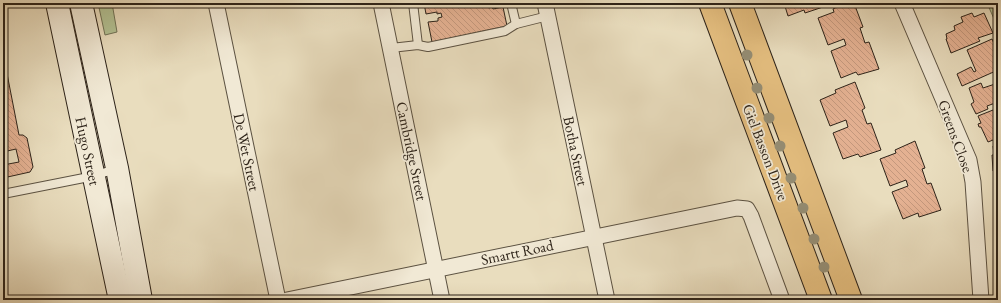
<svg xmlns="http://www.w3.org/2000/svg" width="1001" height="303" font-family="'EB Garamond',serif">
	<defs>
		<pattern id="building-back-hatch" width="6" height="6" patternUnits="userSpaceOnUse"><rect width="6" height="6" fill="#e4b192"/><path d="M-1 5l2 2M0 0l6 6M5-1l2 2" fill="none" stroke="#c4987d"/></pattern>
	</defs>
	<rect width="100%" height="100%" fill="#e9ddbe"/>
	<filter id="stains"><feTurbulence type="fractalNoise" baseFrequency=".005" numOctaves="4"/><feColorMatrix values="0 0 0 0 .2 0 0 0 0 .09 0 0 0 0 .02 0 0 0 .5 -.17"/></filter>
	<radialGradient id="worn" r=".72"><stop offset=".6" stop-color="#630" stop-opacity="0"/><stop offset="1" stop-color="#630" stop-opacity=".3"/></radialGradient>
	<g fill="#b3c294" stroke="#707256">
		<path d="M98 3H112L117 32 105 35Z"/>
		<path d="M987 3H998V28Z"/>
	</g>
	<g fill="url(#building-back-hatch)" stroke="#2d2319">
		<path d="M424 3H491L487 4 489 8 492 7 493 9 503 7 507 26 432 42 428 22 438 21V18L442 17 441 13 437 14V12L426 14Z"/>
		<path d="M784 3H825L826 6 805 13 804 10 788 16Z"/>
		<path d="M845 3H854L863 27 860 28 865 43 869 42 879 69 858 75 856 72 841 78 831 51 846 45 844 39 828 45 818 18 834 12 833 9Z"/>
		<path d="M972 13 974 17 984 13 993 33 978 38 980 41 951 53 946 39H947L946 34 955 30 954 26 963 22 961 17Z"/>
		<path d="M992 39 996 48 998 47V70L962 86 957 74 971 67 974 72 976 71 967 50Z"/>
		<path d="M3 53 19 135H23L27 138 33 167 30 172 3 178V165L19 162 16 149 3 152Z"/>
		<path d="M855 82 865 108 862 110 867 124 871 123 881 150 860 157 858 154 843 159 833 133 848 127 846 120 830 126 820 100 836 93 835 90Z"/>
		<path d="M981 83 983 88 998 83V102L987 106 988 109 976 114 971 104 974 102 969 88Z"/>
		<path d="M998 108V138L988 142 981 127H979L978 124 981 123 978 116Z"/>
		<path d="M915 141 925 168 922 169 927 184 931 183 941 210 919 217 918 213 903 219 892 192 908 186 906 180 890 186 880 159 896 153 895 150Z"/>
		<path d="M993 146H998V170L993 171 992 155H994Z"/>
	</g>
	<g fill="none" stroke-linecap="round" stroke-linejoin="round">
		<g stroke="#5c5242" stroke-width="10">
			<g id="lane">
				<path d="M413 3 418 45"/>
				<path d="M511 3 516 24"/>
				<path d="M391 48 418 45 428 47 505 31 516 24 548 16"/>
				<path d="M3 194 94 176 115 169"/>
			</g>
		</g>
		<g stroke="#5c5242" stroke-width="17">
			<g id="street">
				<path d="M216 3 278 300"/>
				<path d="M381 3 442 300"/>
				<path d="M545 3 607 300"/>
				<path d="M902 3 969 160 973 182 981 300"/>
				<path d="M287 300 737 208 747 209 751 216 782 300"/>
			</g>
		</g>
		<g stroke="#2d2319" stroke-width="24">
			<g id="secondary">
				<path d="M57 3 120 300"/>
				<path d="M81 3 117 168 141 300"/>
			</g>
		</g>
		<g stroke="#2d2319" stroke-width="24">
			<g id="primary">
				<path d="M710 3 821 300"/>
				<path d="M740 3 851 300"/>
			</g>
		</g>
		<use href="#lane" stroke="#f1e9d5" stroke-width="8"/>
		<use href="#street" stroke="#f1e9d5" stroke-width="15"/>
		<use href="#secondary" stroke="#f1e9d5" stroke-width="22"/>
		<use href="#primary" stroke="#e4be7f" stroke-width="22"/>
	</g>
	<g fill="#948d74">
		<circle cx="747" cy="55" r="5.5"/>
		<circle cx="757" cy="88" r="5.5"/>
		<circle cx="769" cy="118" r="5.5"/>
		<circle cx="780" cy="146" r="5.5"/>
		<circle cx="791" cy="178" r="5.5"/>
		<circle cx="803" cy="208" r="5.5"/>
		<circle cx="814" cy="239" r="5.5"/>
		<circle cx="824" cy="267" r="5.5"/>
	</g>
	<g text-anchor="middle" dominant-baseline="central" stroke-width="3.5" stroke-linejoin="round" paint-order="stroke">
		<g font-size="15" fill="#2d2319" stroke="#f1e9d5">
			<text transform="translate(956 136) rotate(70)">Greens Close</text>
			<text transform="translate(88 151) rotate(78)">Hugo Street</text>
			<text transform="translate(412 151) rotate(78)">Cambridge Street</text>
			<text transform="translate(576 151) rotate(78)">Botha Street</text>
			<text transform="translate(247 152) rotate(78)">De Wet Street</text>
			<text transform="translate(766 152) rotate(69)">Giel Basson Drive</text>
			<text transform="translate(517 252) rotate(-12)">Smartt Road</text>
		</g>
	</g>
	<rect width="1001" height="303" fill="none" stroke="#e9ddbe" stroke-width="16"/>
	<rect x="4" y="4" width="993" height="295" fill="none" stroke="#2d2319" stroke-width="2"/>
	<rect x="8" y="8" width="985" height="287" fill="none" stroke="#2d2319"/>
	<rect width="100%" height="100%" filter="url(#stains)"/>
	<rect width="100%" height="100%" fill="url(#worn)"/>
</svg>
